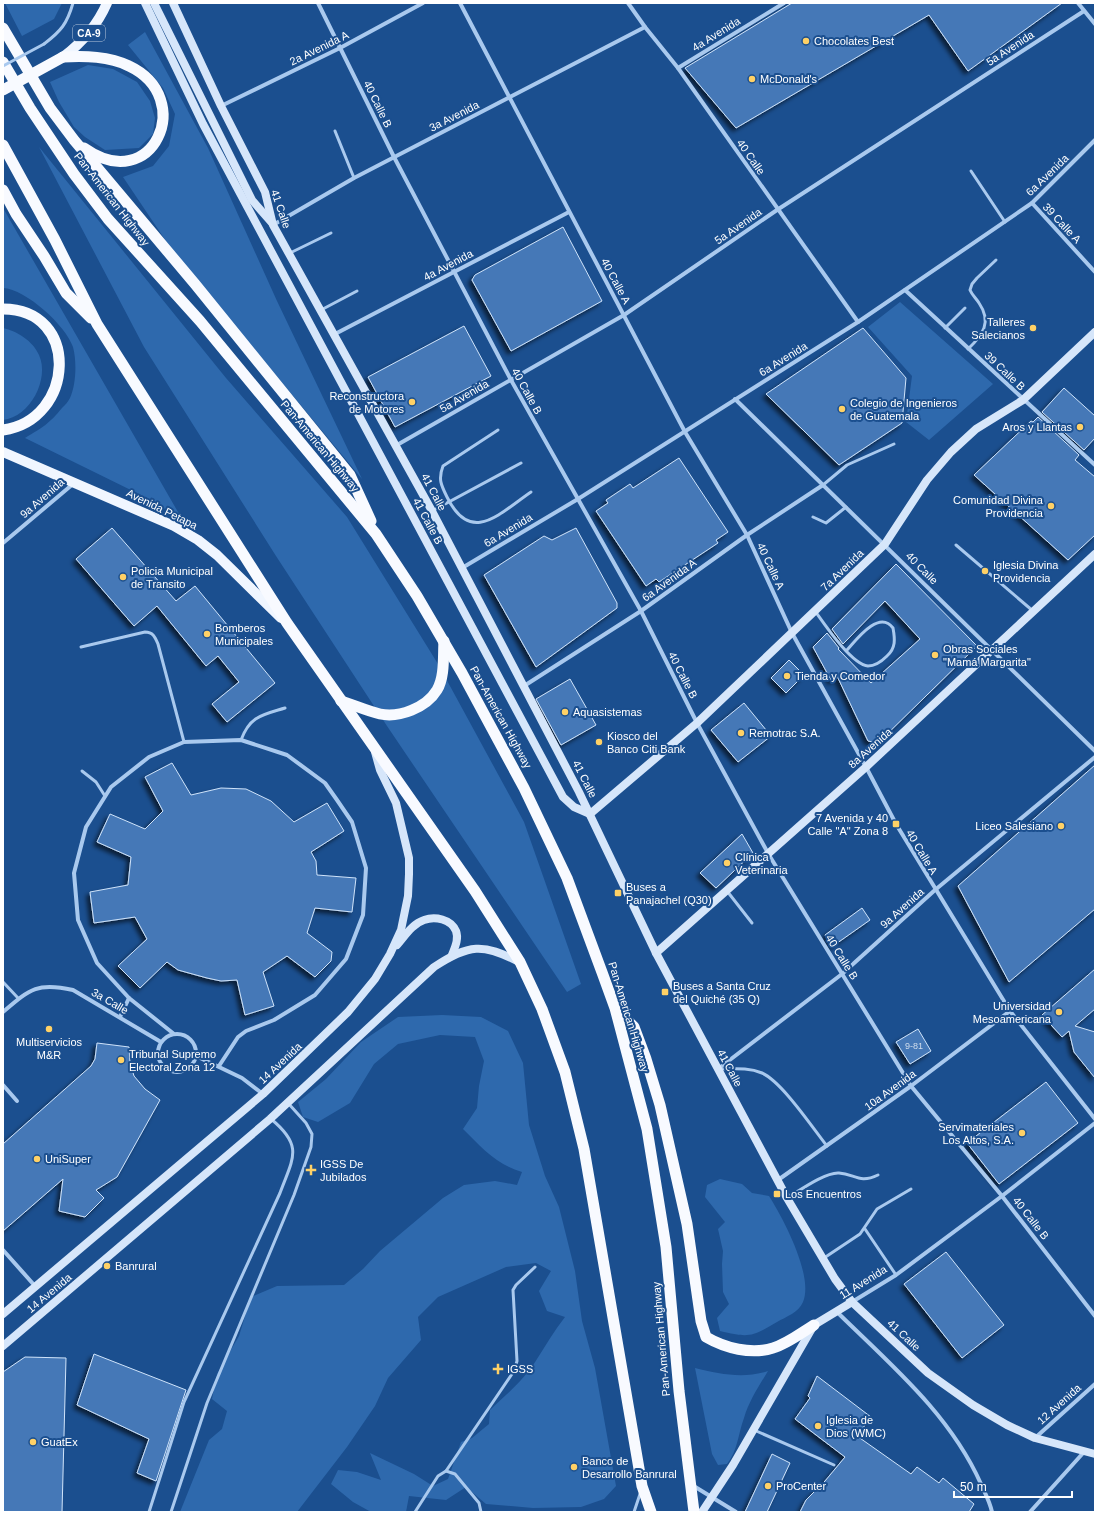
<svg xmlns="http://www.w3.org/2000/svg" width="1098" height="1515" font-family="Arial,sans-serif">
	<defs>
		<filter id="shadow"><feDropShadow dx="-3.5" dy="3.5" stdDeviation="2" flood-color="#0009"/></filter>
	</defs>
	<rect width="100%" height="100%" fill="#1b4f8f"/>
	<g fill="#2e69ad">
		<path d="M5 3H62L54 19 22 36Z"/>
		<path d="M145 32 208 148 277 301 362 479 172 250 123 177 153 166 169 146 175 114 163 88 128 45Z"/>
		<path d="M88 65 113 69 137 82 150 101 155 118 153 134 139 148 105 150 85 137 74 127 59 102 50 82Z"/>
		<path d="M39 147 226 378 347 517 438 664 524 822 581 984 567 992 387 726 276 556 144 347Z"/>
		<path d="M3 208 182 519 143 496 25 438C43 427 49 424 62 408 65 405 68 402 70 398 76 385 77 362 73 347 66 326 26 289 3 288Z"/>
		<path d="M900 302 993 384 929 440 906 422 912 376 868 327Z"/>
		<path d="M3 328C17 331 33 341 39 355 50 379 30 417 3 420Z"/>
		<path d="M442 1015 481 1017 508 1031 523 1063 529 1125 545 1176 559 1207 575 1271 582 1321 595 1368 616 1486 604 1499 581 1507 533 1508 486 1504 466 1487 446 1500 409 1496 406 1512H371L353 1502 331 1484 338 1470 357 1472 381 1480 370 1453 414 1474 433 1486 448 1479 461 1442 472 1438 489 1424 490 1410C507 1394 525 1379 537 1359 546 1345 554 1331 565 1317L547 1311 539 1291 551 1271 536 1263 506 1267 438 1297 418 1317 421 1340 388 1378 375 1406 347 1447 297 1512H180L209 1440 222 1429 227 1411 212 1399 217 1374 239 1336 251 1297 277 1286 344 1285 363 1269 380 1251 443 1198 464 1185 495 1181 517 1185 522 1172C497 1165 481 1147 463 1129L477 1108 479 1086 484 1061 475 1037 440 1035 398 1044 374 1064 350 1103 318 1122 303 1117 298 1102 326 1079 361 1042 398 1017Z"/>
		<path d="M720 1179 742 1184 752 1193 769 1196C783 1218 814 1276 803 1302 799 1312 786 1317 777 1322 752 1337 749 1338 720 1331L717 1318 729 1304 723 1292 722 1264 723 1251 718 1229 725 1222 705 1197 707 1185Z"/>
		<path d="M695 1368C720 1374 743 1379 768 1371 759 1386 749 1401 744 1418 738 1434 738 1450 727 1464L718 1465 712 1454Z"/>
	</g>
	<g fill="#4478b7" stroke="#cfe3fa" filter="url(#shadow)">
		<path d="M792 3H1062L968 71 929 15 736 128 685 68Z"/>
		<path d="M563 227 602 301 511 351 472 280 475 275Z"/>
		<path d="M464 326 491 376 395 427 368 377Z"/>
		<path d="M863 328 906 378 902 423 839 465 766 394Z"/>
		<path d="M1064 388 1095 416V438L1084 450 1042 412Z"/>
		<path d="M1038 417 1079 455 1075 460 1095 477V535L1068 560 974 475 1031 421 1033 422Z"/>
		<path d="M679 458 728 532 716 540 718 543 659 582 656 579 646 586 596 511 608 503 606 500 630 484 633 488Z"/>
		<path d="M112 528 176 601 195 586 275 683 227 722 212 704 239 682 218 656 206 666 157 606 134 626 76 559Z"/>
		<path d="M576 528 617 603V608L536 667 484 575 544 536 552 540Z"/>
		<path d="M896 564 977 646 878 743 868 741 837 676 832 682 813 647 827 633 839 648 838 649 871 683 920 639 885 601 843 644 832 629Z"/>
		<path d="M789 660 804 675 786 693 771 678Z"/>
		<path d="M570 679 596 725 561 745 536 699Z"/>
		<path d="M744 703 771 736 738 762 711 730Z"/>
		<path d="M172 763 191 795 221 788 246 789 271 801 294 822 327 803 344 831 311 852 316 861 317 875 356 878 352 912 315 908 307 933 332 952 331 961 315 977 287 956 263 972 274 1006 245 1015 237 980 221 981 207 978 178 970 167 962 140 988 118 966 147 939 135 917 94 923 90 892 128 885 131 857 97 842 110 814 145 829 163 811 145 777Z"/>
		<path d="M1095 765V909L1009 982 958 886Z"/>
		<path d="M742 834 753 853 716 888 700 873Z"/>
		<path d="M862 908 870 920 833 946 825 935Z"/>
		<path d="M1095 969V1009L1075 1026 1095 1032V1078L1074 1052 1069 1031 1062 1037 1042 1015Z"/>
		<path d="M918 1029 931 1051 910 1064 896 1042Z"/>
		<path d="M97 1043 129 1047 130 1063 134 1076 145 1089 160 1100 117 1177 96 1190 104 1198 85 1217 59 1211 63 1179 3 1231V1144L91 1066 95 1059Z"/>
		<path d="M1046 1082 1078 1123 999 1184 967 1143Z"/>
		<path d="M946 1252 1004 1325 962 1358 904 1284Z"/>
		<path d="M94 1354 186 1390 156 1481 137 1473 149 1439 77 1405Z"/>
		<path d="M25 1357 66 1358 62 1512H3V1372Z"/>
		<path d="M817 1376 871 1417 857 1436 911 1474 917 1467 939 1483 943 1478 974 1504 969 1512H800L806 1500 825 1481 845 1457 795 1419 810 1398 808 1396Z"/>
		<path d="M772 1454 790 1463 767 1512H745Z"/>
	</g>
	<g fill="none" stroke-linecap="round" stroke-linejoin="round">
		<g stroke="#a9c9ee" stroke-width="3">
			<path d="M44 44C61 31 67 24 73 3"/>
			<path d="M335 131 354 178"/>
			<path d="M971 171 1005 222"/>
			<path d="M290 253 331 233"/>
			<path d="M321 310 357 291"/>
			<path d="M945 328 965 308"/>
			<path d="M968 349C983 335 992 322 979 303 976 298 972 295 970 290L972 284 977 278 996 260"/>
			<path d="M498 430 443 466C438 479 441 485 447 497 471 546 500 513 531 492"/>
			<path d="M823 485 847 465 894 444"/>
			<path d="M432 511 521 463"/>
			<path d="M813 517 826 523 846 507"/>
			<path d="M956 545 1033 611"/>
			<path d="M815 611C825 625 852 665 868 666 875 666 882 661 887 656 896 648 895 639 893 628 879 609 856 640 847 650"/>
			<path d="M81 647 145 632C153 632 155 637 158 644L184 742"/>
			<path d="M241 740C250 716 262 715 285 708"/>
			<path d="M82 771 96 782 105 796"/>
			<path d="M727 891 752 923"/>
			<path d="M3 982 18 998"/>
			<path d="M719 1069C733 1069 748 1067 762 1073 782 1082 812 1127 827 1146"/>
			<path d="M787 1198C799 1191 825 1172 839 1173 855 1174 859 1184 878 1175"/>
			<path d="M865 1229 896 1275"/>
			<path d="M824 1258 860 1234 877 1209 911 1189"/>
			<path d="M754 1430 834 1465"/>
			<path d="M446 1471 455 1474 479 1503 481 1512"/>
			<path d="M149 1512 184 1402 280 1193C293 1158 304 1146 271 1119"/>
			<path d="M171 1512 207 1403 294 1195 311 1147 312 1134 306 1123 288 1103"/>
			<path d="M415 1512 438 1476 446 1471 514 1371 517 1361 513 1290 516 1285 535 1267"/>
			<path d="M634 1512 641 1491"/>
		</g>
		<g stroke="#a9c9ee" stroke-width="4">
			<path d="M318 3 394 157 511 380 641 611 697 723 769 855 911 1086 1002 1196 1095 1316"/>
			<path d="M460 3 685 432 747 535 792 633 866 767 896 824 1010 1011 1095 1119"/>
			<path d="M628 3 645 27 678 68 858 322"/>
			<path d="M1078 3 1095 24"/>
			<path d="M678 68 784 3"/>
			<path d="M221 106 340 48 423 3"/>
			<path d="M1032 203 1095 272"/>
			<path d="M273 225 354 178 645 27"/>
			<path d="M905 290 1095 465"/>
			<path d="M335 334 569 212"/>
			<path d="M735 399 1095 751"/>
			<path d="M397 445 624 315 777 210 1084 11"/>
			<path d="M3 543 73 484"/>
			<path d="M462 568 578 499 858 322 1032 203 1095 140"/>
			<path d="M524 686 641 611 747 535 823 485"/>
			<path d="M3 1012C30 989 37 982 73 990L161 1042"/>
			<path d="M120 1017 129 998"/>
			<circle cx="177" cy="1053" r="19"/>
			<path d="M174 1034 129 998 97 963 78 920 74 873 86 827 111 787 149 757 184 742 241 740 287 755 325 783 337 800 352 822 366 868 363 915 346 959 315 995 274 1020 246 1031 238 1037 219 1066"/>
			<path d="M196 1056 242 1078 263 1094"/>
			<path d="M718 1069 842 974 935 890 1095 757"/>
			<path d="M3 1085 17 1101"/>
			<path d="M778 1180 911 1086 1010 1011"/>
			<path d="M3 1250 35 1286"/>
			<path d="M852 1302 896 1275 1002 1196 1095 1123"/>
			<path d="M837 1312C890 1364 950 1414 981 1484 985 1493 990 1502 992 1512"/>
			<path d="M1035 1438 1095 1384"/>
			<path d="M692 1485 736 1512"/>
			<path d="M1030 1512 1084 1452"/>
		</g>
		<g stroke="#d6e6fa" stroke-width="8">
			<path d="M145 3 203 124 563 797 574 807 590 814 697 723 885 544 927 480 951 452 976 429 1023 400 1095 332"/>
			<path d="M154 3 252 200 272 223"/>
			<path d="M173 3 221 106 265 192 273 225 432 511 579 792 656 953 787 1198 835 1279 852 1302 928 1373 973 1405 1007 1425 1035 1438 1095 1454"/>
			<path d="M397 945C405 936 412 924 424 920 435 916 451 919 456 931 459 939 455 947 452 955"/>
			<path d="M656 953 866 767 1095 554"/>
			<path d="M3 1314 263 1094 348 1012 375 979 390 954 401 930 408 896 409 874V858L396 803 380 770 375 752"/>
			<path d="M3 1346 270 1119 434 967C469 944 483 943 519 962"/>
			<path d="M702 1512 733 1465 814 1325 852 1302"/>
		</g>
		<g stroke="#f0f6ff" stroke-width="10">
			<path d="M63 57C83 42 97 26 107 3"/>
			<path d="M3 452 174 526 198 540 217 555 281 618"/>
		</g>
		<g stroke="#f8faff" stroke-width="11">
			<path d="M3 28 50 108 74 140 195 284 350 475 371 521"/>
			<path d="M63 57C85 56 109 56 129 66 197 98 153 197 84 148"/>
			<path d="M3 62 30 108 74 174 108 219 200 321 376 534 417 596 462 673 524 788 567 878 603 975 615 1008 647 1129 666 1247 679 1391 694 1512"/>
			<path d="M3 145 55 240 97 324 287 623 475 891 520 962 542 1009 565 1072 584 1149 642 1486 651 1512"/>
			<path d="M3 190 16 214 44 256 66 293 91 318"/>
			<path d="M3 309C81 309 75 420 3 430"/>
			<path d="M341 701C354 705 367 711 380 714 399 718 426 708 437 690 445 677 443 656 444 641"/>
			<path d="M616 1009 634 1027 646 1059 660 1105 687 1224 701 1321 706 1337C725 1348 751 1355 773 1348 787 1344 801 1333 814 1325"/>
		</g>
		<path stroke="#a9c9ee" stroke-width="3" d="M3 66 44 44"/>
		<path stroke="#f8faff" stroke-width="11" d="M3 90 63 57"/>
	</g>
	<g fill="#ffd166" stroke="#1b4f8f" stroke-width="1.5">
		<circle cx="806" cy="41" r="4"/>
		<circle cx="752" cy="79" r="4"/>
		<circle cx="1033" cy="328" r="4"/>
		<circle cx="412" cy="402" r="4"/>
		<circle cx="842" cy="409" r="4"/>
		<circle cx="1080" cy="427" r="4"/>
		<circle cx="1051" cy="506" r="4"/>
		<circle cx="985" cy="571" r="4"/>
		<circle cx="123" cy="577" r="4"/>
		<circle cx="207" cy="634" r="4"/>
		<circle cx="935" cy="655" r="4"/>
		<circle cx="787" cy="676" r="4"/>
		<circle cx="565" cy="712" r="4"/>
		<circle cx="741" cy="733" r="4"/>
		<circle cx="599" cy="742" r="4"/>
		<rect x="892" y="820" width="8" height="8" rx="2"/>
		<circle cx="1061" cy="826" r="4"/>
		<circle cx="727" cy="863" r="4"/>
		<rect x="614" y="889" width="8" height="8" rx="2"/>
		<rect x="661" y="988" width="8" height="8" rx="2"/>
		<circle cx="1059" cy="1012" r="4"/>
		<circle cx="49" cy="1029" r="4"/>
		<circle cx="121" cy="1060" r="4"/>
		<circle cx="1022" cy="1133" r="4"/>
		<circle cx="37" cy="1159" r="4"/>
		<path d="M309 1164h4v4h4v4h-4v4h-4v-4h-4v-4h4z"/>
		<rect x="773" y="1190" width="8" height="8" rx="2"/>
		<circle cx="107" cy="1266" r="4"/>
		<path d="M496 1363h4v4h4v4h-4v4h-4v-4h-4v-4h4z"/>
		<circle cx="818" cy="1426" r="4"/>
		<circle cx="33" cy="1442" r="4"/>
		<circle cx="574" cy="1467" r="4"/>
		<circle cx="768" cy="1486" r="4"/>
	</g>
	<g text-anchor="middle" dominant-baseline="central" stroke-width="4" stroke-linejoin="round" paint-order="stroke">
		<g font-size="9" fill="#d0dded">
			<text x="914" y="1046">9-81</text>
		</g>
		<rect fill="#1b4f8f" stroke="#bbcadd" stroke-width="1" x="73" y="25" width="32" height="16" rx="3"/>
		<g font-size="10" font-weight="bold" fill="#fff">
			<text x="89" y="33">CA-9</text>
		</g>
		<g font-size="11" fill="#fff" stroke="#1b4f8f">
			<text transform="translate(716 34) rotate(-32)">4a Avenida</text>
			<text transform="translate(319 48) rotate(-26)">2a Avenida A</text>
			<text transform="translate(1010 48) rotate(-33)">5a Avenida</text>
			<text transform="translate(378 104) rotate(64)">40 Calle B</text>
			<text transform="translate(454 116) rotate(-27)">3a Avenida</text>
			<text transform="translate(751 157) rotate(55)">40 Calle</text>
			<text transform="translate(1047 175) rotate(-44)">6a Avenida</text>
			<text transform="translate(112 199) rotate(52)">Pan-American Highway</text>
			<text transform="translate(281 209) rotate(71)">41 Calle</text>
			<text transform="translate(1062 223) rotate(47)">39 Calle A</text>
			<text transform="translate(738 226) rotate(-35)">5a Avenida</text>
			<text transform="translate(448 265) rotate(-28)">4a Avenida</text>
			<text transform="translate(616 281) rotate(62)">40 Calle A</text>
			<text transform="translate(783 359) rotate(-32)">6a Avenida</text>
			<text transform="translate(1005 371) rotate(43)">39 Calle B</text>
			<text transform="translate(527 391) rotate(61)">40 Calle B</text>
			<text transform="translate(464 396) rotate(-30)">5a Avenida</text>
			<text transform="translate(320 446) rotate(50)">Pan-American Highway</text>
			<text transform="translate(434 492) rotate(62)">41 Calle</text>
			<text transform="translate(42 498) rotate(-41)">9a Avenida</text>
			<text transform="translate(162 509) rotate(26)">Avenida Petapa</text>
			<text transform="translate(428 521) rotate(62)">41 Calle B</text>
			<text transform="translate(508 530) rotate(-31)">6a Avenida</text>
			<text transform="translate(771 566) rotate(65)">40 Calle A</text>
			<text transform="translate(922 568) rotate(45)">40 Calle</text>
			<text transform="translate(842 570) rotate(-44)">7a Avenida</text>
			<text transform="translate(669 580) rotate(-36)">6a Avenida A</text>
			<text transform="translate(683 675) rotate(63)">40 Calle B</text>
			<text transform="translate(501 717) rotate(61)">Pan-American Highway</text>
			<text transform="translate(870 748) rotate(-42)">8a Avenida</text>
			<text transform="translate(585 779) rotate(63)">41 Calle</text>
			<text transform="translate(922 852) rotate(59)">40 Calle A</text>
			<text transform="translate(902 908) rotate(-42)">9a Avenida</text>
			<text transform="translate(842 957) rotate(58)">40 Calle B</text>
			<text transform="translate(110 1001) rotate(30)">3a Calle</text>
			<text transform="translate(629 1017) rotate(73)">Pan-American Highway</text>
			<text transform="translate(280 1063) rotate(-43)">14 Avenida</text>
			<text transform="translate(730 1068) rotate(62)">41 Calle</text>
			<text transform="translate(890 1090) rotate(-36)">10a Avenida</text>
			<text transform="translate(1031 1218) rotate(52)">40 Calle B</text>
			<text transform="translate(863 1282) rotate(-32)">11 Avenida</text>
			<text transform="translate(49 1293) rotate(-40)">14 Avenida</text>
			<text transform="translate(904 1335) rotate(43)">41 Calle</text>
			<text transform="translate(661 1339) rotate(-95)">Pan-American Highway</text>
			<text transform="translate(1059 1404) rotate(-42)">12 Avenida</text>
		</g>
		<g font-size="11" fill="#fff" stroke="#1b4f8f" text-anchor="start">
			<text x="814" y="41">Chocolates Best</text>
			<text x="760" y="79">McDonald's</text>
			<text x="1025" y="322" text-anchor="end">Talleres<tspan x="1025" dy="13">Salecianos</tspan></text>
			<text x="404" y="396" text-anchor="end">Reconstructora<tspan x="404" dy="13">de Motores</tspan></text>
			<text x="850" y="403">Colegio de Ingenieros<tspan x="850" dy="13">de Guatemala</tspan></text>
			<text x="1072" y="427" text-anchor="end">Aros y Llantas</text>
			<text x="1043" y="500" text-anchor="end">Comunidad Divina<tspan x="1043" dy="13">Providencia</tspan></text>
			<text x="993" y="565">Iglesia Divina<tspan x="993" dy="13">Providencia</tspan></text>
			<text x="131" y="571">Policia Municipal<tspan x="131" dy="13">de Transito</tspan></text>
			<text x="215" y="628">Bomberos<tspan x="215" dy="13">Municipales</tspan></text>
			<text x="943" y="649">Obras Sociales<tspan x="943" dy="13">"Mamá Margarita"</tspan></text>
			<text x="795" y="676">Tienda y Comedor</text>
			<text x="573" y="712">Aquasistemas</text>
			<text x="749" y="733">Remotrac S.A.</text>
			<text x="607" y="736">Kiosco del<tspan x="607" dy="13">Banco Citi Bank</tspan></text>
			<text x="888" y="818" text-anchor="end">7 Avenida y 40<tspan x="888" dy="13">Calle "A" Zona 8</tspan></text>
			<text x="1053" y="826" text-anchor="end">Liceo Salesiano</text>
			<text x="735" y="857">Clínica<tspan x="735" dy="13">Veterinaria</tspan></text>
			<text x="626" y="887">Buses a<tspan x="626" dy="13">Panajachel (Q30)</tspan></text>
			<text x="673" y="986">Buses a Santa Cruz<tspan x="673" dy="13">del Quiché (35 Q)</tspan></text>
			<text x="1051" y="1006" text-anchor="end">Universidad<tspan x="1051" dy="13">Mesoamericana</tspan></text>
			<text x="49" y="1042" text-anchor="middle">Multiservicios<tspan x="49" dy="13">M&amp;R</tspan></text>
			<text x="129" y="1054">Tribunal Supremo<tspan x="129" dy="13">Electoral Zona 12</tspan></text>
			<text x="1014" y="1127" text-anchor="end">Servimateriales<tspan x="1014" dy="13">Los Altos, S.A.</tspan></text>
			<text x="45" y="1159">UniSuper</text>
			<text x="320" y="1164">IGSS De<tspan x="320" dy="13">Jubilados</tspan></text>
			<text x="785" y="1194">Los Encuentros</text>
			<text x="115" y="1266">Banrural</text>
			<text x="507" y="1369">IGSS</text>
			<text x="826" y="1420">Iglesia de<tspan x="826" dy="13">Dios (WMC)</tspan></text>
			<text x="41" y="1442">GuatEx</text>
			<text x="582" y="1461">Banco de<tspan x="582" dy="13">Desarrollo Banrural</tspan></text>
			<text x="776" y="1486">ProCenter</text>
		</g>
	</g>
	<rect width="1098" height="1515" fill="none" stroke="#ffffff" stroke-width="8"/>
	<path d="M954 1491v6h118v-6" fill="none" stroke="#ffffff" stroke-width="2"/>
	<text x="960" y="1491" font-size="12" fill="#ffffff" stroke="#1b4f8f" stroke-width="3" paint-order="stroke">50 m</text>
</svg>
